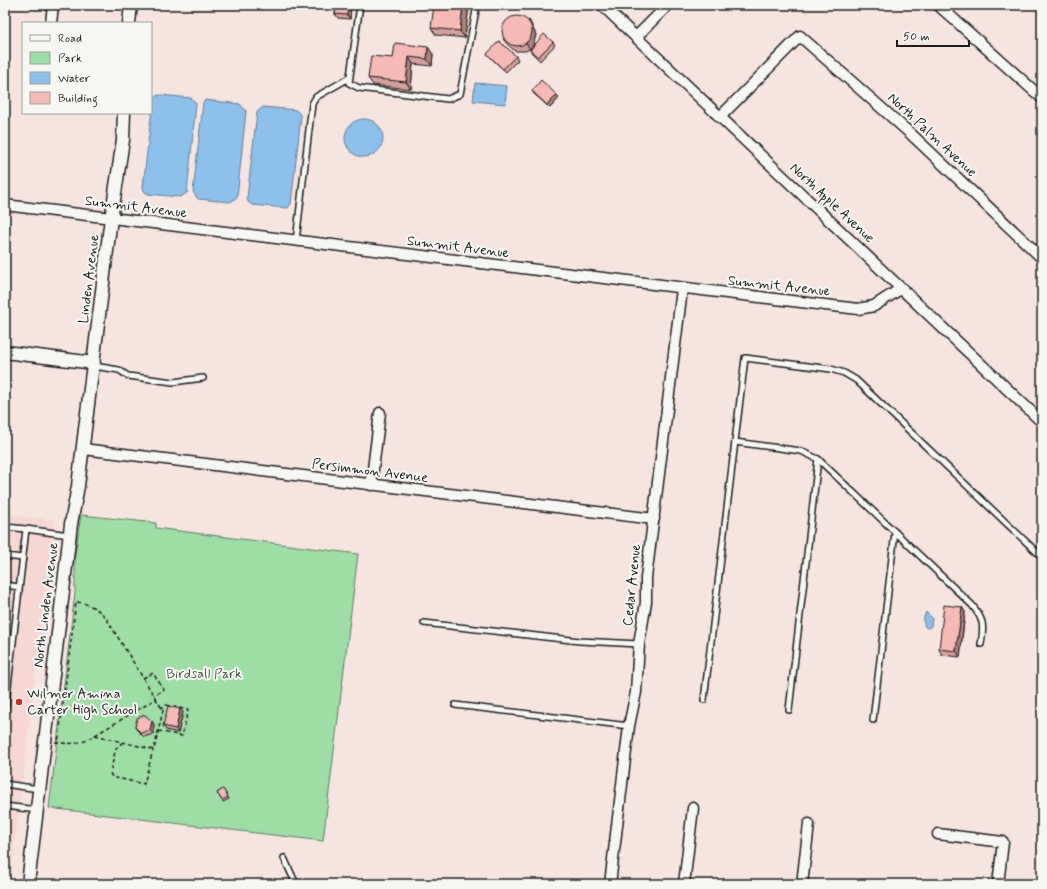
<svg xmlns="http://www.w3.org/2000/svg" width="1047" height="889" font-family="Mynerve,sans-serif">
	<rect width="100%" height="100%" fill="#f6e4e0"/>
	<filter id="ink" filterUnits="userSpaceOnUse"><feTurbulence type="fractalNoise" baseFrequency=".025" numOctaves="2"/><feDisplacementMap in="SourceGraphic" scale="8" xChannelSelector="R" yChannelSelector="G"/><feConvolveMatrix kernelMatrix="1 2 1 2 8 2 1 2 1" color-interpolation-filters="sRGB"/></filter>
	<g filter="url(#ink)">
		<path fill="#f6d7d3" d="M5 514 54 520 10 884H5Z"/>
		<path fill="#9edda5" stroke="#5d7c60" d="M81 515 156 523V528L358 554 323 841 49 808 75 593V555Z"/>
		<g fill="#8dc0ea" stroke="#607e98">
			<path d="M475 83 507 86 505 104 473 101Z"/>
			<path d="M160 95 191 98 196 104 187 193 180 197 148 194 144 191 143 187 153 100 156 96Z"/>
			<path d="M205 100 240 104 246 111 237 198 230 202 198 199 193 192 203 103Z"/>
			<path d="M263 107 296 110 301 116 291 204 288 208 252 205 248 202 247 198 257 112Z"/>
			<circle cx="364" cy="138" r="19"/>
			<path d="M926 612 932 618 931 626 928 628 925 627 923 620Z"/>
		</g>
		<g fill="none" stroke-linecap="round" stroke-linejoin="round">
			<g stroke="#1c1c1c" stroke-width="8">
				<g id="service">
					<path d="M360 5 349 83 359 88 448 99 460 94 477 5"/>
					<path d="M296 241 312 104 316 97 349 78"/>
					<path d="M94 366 119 370 128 376 173 382 203 378"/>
					<path d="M735 442 801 451 818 459 972 605C984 620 984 625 981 644"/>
					<path d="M5 527 26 529"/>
					<path d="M5 556 23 558"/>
					<path d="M5 585 19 587"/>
					<path d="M424 623 580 641 639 644"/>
					<path d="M704 700 745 358 831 369 844 373 856 380 1042 557"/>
					<path d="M455 705 629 726"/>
					<path d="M789 710 818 459"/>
					<path d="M5 712 26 529 69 535"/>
					<path d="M873 720 895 532"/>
					<path d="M5 784 39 789"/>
					<path d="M5 806 37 810"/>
					<path d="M284 858 296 884"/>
				</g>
			</g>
			<g stroke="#1c1c1c" stroke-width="13">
				<g id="minor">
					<path d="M602 5 1042 422"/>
					<path d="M938 5 1042 98"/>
					<path d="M51 23 53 5"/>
					<path d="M636 37 668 5"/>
					<path d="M720 117 800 36 912 135 1042 258"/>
					<path d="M5 205 858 309 874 306 902 288"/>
					<path d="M83 449 654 519"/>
					<path d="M371 485 380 413"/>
					<path d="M938 834 1003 842 998 884"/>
					<path d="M610 884 629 726 636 692 639 644 646 602V578L682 289"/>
					<path d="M684 884 693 808"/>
					<path d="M802 884 809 824"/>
				</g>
			</g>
			<g stroke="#1c1c1c" stroke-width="15">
				<g id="tertiary">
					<path d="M129 23 131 5"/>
					<path d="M5 352 94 363"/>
					<path d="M28 884 71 524 78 486 110 226 123 140 124 113"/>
				</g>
			</g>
			<g stroke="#1c1c1c" stroke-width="1.5" stroke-dasharray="4 3" stroke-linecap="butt">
				<path d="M143 678 153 673 164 690 154 695"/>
				<path d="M158 731 182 736 188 710 166 705 161 708"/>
				<path d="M95 735 154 750 163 710 156 699"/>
				<path d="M55 742C65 744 75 744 85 741L156 699 106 618C99 609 88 603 76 602L58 743"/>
				<path d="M123 742 116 748 110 773 112 777 144 784 153 750"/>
			</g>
			<use href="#service" stroke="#f6f6f2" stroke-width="5"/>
			<use href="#minor" stroke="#f6f6f2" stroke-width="10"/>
			<use href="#tertiary" stroke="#f6f6f2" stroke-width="12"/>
		</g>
		<g fill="#d39f9d" stroke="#1c1c1c">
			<path d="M336 5H351L350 19 338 18 335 14Z"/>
			<path d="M469 5 465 38 436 35 431 28Z"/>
			<path d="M529 20 532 26 536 35 533 45 530 49 525 51H515L507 44 503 39Z"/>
			<path d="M553 42 555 45 540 61 532 53 530 50Z"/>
			<path d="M433 54 432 66 413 64 411 89 373 85 368 78 393 58Z"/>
			<path d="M487 54 516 56 518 60 506 72 490 57Z"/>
			<path d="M532 91 557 95 559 98 550 108 534 94Z"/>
			<path d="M962 607 965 612 960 657 942 655 939 649Z"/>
			<path d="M180 709 183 712 178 733 166 730 163 726Z"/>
			<path d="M152 721 154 725 153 734 144 737 137 730 135 727Z"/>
			<path d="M223 789 229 799 223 802 217 793Z"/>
		</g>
		<g fill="#ac827f" stroke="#1c1c1c">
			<path d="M348 5H351L350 19 347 15Z"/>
			<path d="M463 5H469L465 38 460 31Z"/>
			<path d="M529 20 532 26 536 35 533 45 530 49 526 43Z"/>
			<path d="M428 47 433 54 432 66 427 59Z"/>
			<path d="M409 57 413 64 411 89 406 82Z"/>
			<path d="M557 95 559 98 550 108 547 105Z"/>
			<path d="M962 607 965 612 960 657 956 651Z"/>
			<path d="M180 709 183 712 178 733 176 729Z"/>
			<path d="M152 721 154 725 153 734 150 730Z"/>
		</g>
		<g fill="#f5b9b6" stroke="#1c1c1c">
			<path d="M336 5H348L347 15 335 14Z"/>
			<path d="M434 5H463L460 31 431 28Z"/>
			<circle cx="517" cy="31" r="15"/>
			<path d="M544 34 553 42 538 57 530 50Z"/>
			<path d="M499 41 516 56 503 69 487 54Z"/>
			<path d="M395 43 428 47 427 59 409 57 406 82 368 78 371 56 393 58Z"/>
			<path d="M541 80 557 95 547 105 532 91Z"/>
			<path d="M944 605 962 607 956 651 939 649Z"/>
			<path d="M168 706 180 709 176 729 163 726Z"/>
			<path d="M145 715 152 721 150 730 141 733 135 727 137 718Z"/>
			<path d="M223 789 228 797 222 800 217 793Z"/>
		</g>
	</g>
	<circle fill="#c8321e" stroke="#f6f6f2" stroke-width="1.5" cx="19" cy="702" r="4"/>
	<g text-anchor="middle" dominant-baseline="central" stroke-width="4" stroke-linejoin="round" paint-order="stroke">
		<g font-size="14" fill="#1c1c1c" stroke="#f6f6f2">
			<text transform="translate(932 135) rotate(43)">North Palm Avenue</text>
			<text transform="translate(832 203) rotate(43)">North Apple Avenue</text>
			<text transform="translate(136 207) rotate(7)">Summit Avenue</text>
			<text transform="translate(458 247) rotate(7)">Summit Avenue</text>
			<text transform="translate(89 279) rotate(-83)">Linden Avenue</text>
			<text transform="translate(779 286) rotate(6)">Summit Avenue</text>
			<text transform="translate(370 471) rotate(7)">Persimmon Avenue</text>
			<text transform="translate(632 585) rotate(-84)">Cedar Avenue</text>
			<text transform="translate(46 605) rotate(-83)">North Linden Avenue</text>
		</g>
		<g font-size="14" fill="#435645" stroke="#f6f6f2">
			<text x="204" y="674">Birdsall Park</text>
		</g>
		<g font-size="14" fill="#1c1c1c" stroke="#f6f6f2" text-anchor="start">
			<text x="27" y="694">Wilmer Amina<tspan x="27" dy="16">Carter High School</tspan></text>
		</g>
	</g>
	<rect width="1047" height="889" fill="none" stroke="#f6f6f2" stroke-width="20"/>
	<rect x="10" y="10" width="1027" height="869" fill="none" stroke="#1c1c1c" stroke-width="1.5" filter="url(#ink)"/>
	<rect x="22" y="22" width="130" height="92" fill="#f6f6f2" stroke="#9f9f9c"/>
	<rect x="30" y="35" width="20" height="6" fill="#f6f6f2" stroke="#9f9f9c"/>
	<text x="58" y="42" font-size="12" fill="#1c1c1c">Road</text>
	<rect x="30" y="52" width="20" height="12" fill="#9edda5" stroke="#9f9f9c"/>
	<text x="58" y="62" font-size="12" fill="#1c1c1c">Park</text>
	<rect x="30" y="72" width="20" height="12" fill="#8dc0ea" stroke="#9f9f9c"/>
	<text x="58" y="82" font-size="12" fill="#1c1c1c">Water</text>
	<rect x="30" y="92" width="20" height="12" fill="#f5b9b6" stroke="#9f9f9c"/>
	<text x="58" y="102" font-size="12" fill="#1c1c1c">Building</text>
	<path d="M897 40v6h72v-6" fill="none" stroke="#1c1c1c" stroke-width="2"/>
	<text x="903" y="40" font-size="12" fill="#1c1c1c" stroke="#f6f6f2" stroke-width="3" paint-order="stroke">50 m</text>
</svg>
